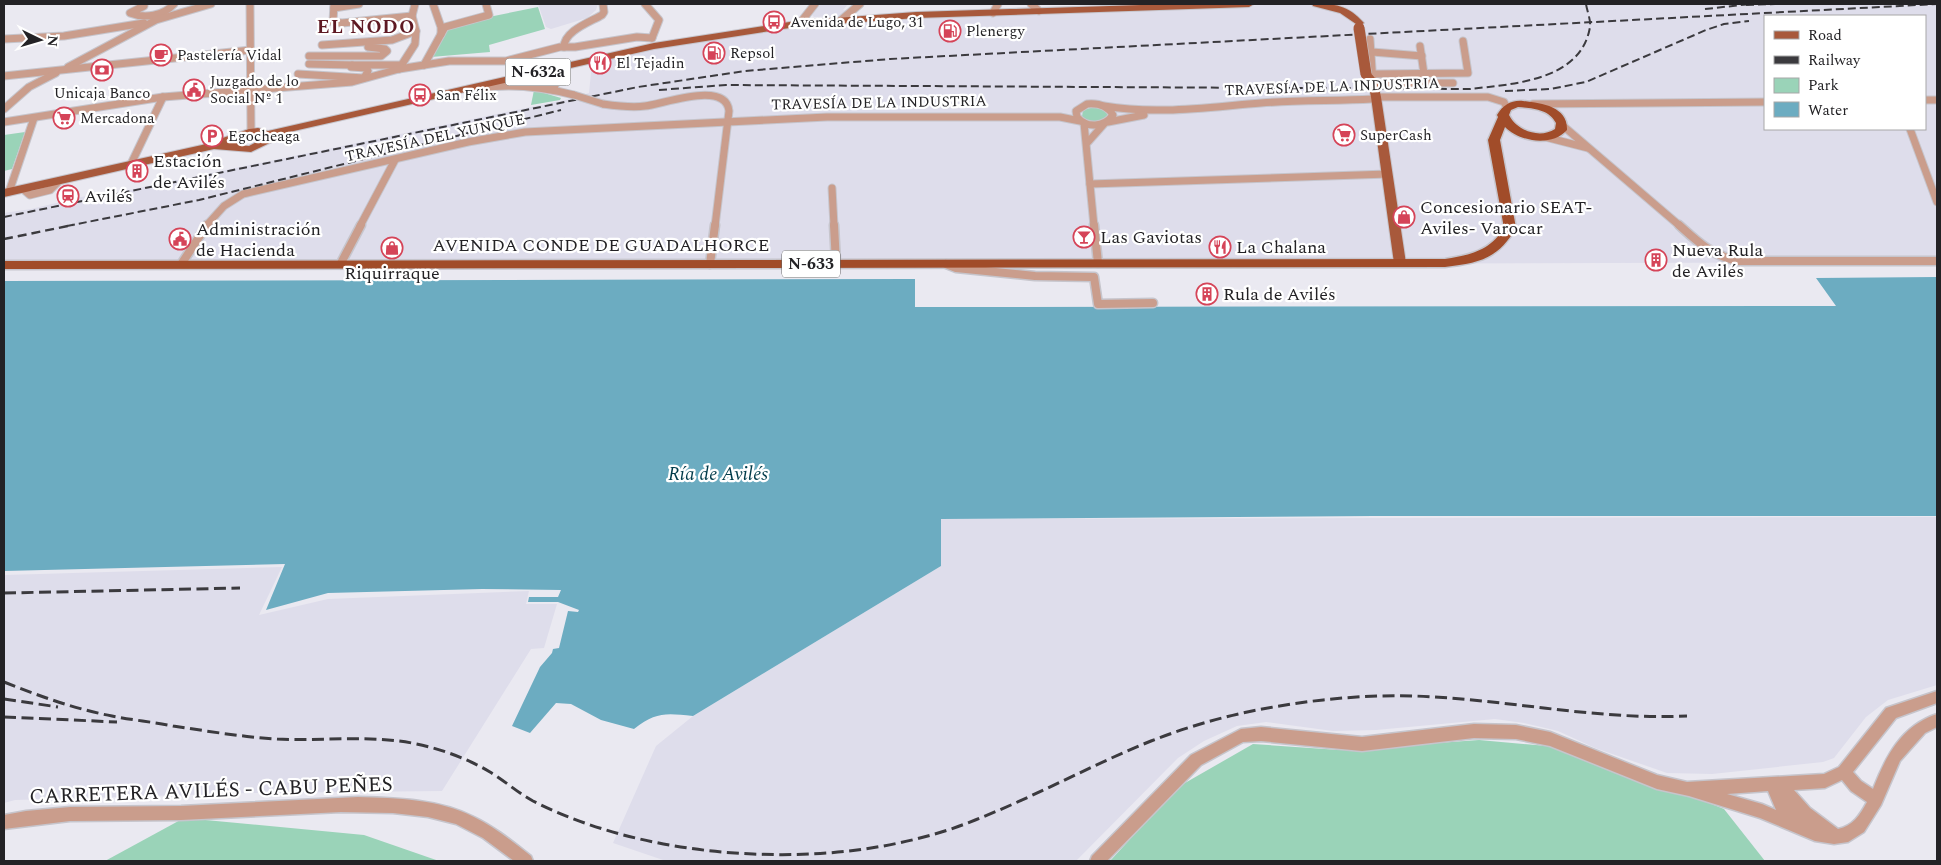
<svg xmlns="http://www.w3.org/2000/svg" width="1941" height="865" font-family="Spectral,serif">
	<rect width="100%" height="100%" fill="#eae9f1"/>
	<g fill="#deddeb" fill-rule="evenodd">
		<path d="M538 4H598L596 10 587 18 551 29 546 27Z"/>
		<path d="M821 4H848L843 10 848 11 839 16 814 17 812 15Z"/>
		<path d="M1293 4H1937V262L4 268V213L31 209 90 195 91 198 105 195 565 100 589 93 592 63 676 45 794 26 931 16ZM1765 16H1925V129H1765Z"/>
		<path d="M1937 517V685L1888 700 1866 717 1834 758 1823 762 1712 774 1667 773 1595 748 1558 731 1524 723 1495 719 1376 730 1333 731 1266 722 1237 726 1204 741 1178 758 1076 861H666L613 843 656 746 693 716 941 566V519Z"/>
		<path d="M282 567 259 615 328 599 529 591 526 604H557L544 648 531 649 442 791 252 793 15 800 4 803V575Z"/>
	</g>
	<g fill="#9ad3b8">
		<path d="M538 7 545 29 489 45 490 52 431 57 442 34 454 24Z"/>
		<path d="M534 90 561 98 560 100 531 105Z"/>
		<path d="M1094 107 1102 108 1107 113V118C1100 124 1089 124 1082 117L1083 110Z"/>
		<path d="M25 132 12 169 4 171V135Z"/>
		<path d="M1479 740 1547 746 1641 776 1724 809 1765 861H1110L1178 787 1253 744 1339 750Z"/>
		<path d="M184 818 364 835 439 861H105Z"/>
	</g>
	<path fill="#6cacc1" d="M1937 277V516H1373L941 519V566L693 716C665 713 656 712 634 729L601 720 571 704 556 703 530 733 512 726 540 667 552 653 553 649 559 648 568 611 578 612 579 610 558 602H528L529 597H558L561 590 482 589 328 593 266 610 285 564 4 571V281L915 279V307L1836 306 1816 278Z"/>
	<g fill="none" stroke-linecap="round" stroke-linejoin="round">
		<g stroke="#c6c5cc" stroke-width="9">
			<g id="minor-far1">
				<path d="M140 4 144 6 130 13C145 19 163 16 174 4"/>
				<path d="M250 4 251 132"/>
				<path d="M334 4 333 22 342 23 412 16"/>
				<path d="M433 4 441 27V34"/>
				<path d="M645 4 659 20 652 38"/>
				<path d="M1031 4 1039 11"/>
				<path d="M334 8 359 4"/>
				<path d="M993 13 998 4"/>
				<path d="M841 20 860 4"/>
				<path d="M800 23 815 4"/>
				<path d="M4 39 64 36 144 23"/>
				<path d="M1370 39 1373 83H1453"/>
				<path d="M322 45 392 40 416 31"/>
				<path d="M1420 46 1424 74"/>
				<path d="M564 47C564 31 590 22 602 15L604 12 603 4"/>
				<path d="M1372 52 1422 56"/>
				<path d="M309 56H381L387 51 385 49 368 47 370 42"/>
				<path d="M309 64 352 65"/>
				<path d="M424 65 445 27 489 15 486 4"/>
				<path d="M68 67 156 20 211 4"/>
				<path d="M399 69 415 44 416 31 412 16 415 4"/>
				<path d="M298 74 364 78 368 71 366 68 351 67 352 65H402"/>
				<path d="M1374 74 1468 73 1463 41"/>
				<path d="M4 76 251 50"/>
				<path d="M555 86 543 81C545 72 556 71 564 68"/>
				<path d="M481 88C513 83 543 87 574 95"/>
				<path d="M1925 100H1937"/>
				<path d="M603 104C617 106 631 108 645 106 664 104 726 80 729 111L715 226"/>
				<path d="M1087 104C1098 103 1107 105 1113 115 1104 127 1087 129 1077 117L1076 111Z"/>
				<path d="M1533 104 1765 102"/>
				<path d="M1104 106C1157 115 1208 107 1261 103 1298 100 1335 101 1372 99L1376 97H1488L1504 102 1507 108"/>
				<path d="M4 109 29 87 56 73"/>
				<path d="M4 122 163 97 352 82 399 69 449 61H506L560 47H575L637 37 652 38"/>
				<path d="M1108 122 1144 115"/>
				<path d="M1084 123 1094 226"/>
				<path d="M1562 125 1680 226"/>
				<path d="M1910 129 1937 202"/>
				<path d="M1545 137 1588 148"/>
				<path d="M1088 142 1104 124"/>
				<path d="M131 164 163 97"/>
				<path d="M1090 184 1388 174"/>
				<path d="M832 188 834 226"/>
				<path d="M23 189 30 195 50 190 59 181"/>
				<path d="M9 192 34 118"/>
				<path d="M206 226 224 206 243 194 468 142 525 132 827 117H1060L1080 121"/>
				<path d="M360 226 395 160"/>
			</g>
		</g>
		<g stroke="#c6c5cc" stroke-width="11">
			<g id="minor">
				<path d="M834 225 836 263"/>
				<path d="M1094 225 1098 263"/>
				<path d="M1679 225C1699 243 1710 254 1737 261H1937"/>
				<path d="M182 263 207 225"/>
				<path d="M341 263 361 225"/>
				<path d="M710 264 715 225"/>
				<path d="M946 264 956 268 1035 276 1094 277 1098 304 1153 303"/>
			</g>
		</g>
		<g stroke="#c6c5cc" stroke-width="3">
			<g id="tertiary">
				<path d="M1937 691V703L1896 718 1853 772 1861 781 1873 789C1886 756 1901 726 1937 714V727L1925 733 1900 761 1881 805 1864 832 1848 842 1834 844 1815 841 1760 818 1689 796 1657 789 1550 746 1516 739 1474 738 1362 751 1261 741 1243 742 1201 765 1107 861H1090L1092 856 1191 755 1241 729 1261 727 1362 737 1474 724 1516 725 1550 732 1657 775 1687 782 1824 774 1839 767 1886 708ZM1842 780 1851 791 1867 802C1860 815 1853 826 1838 829L1810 808 1794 790 1825 788ZM1768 791 1776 810 1762 804 1727 794Z"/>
				<path d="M358 797C397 798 439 799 474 817 495 827 513 842 531 856L533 861H514L483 838 456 824 428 817 393 813 341 812 181 820 70 821 4 829V815L26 811 70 807 181 806Z"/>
			</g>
		</g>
		<g stroke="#c6c5cc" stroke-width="2">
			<g id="primary">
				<path d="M1172 4H1254L1249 7 916 18 796 27 654 49 285 133 284 136 251 152 214 149 4 197V189L202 145 249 129 258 128 268 131 654 43 796 21 916 12ZM251 135 266 137 249 146 238 145Z"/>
				<path d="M1312 4C1335 4 1347 4 1364 23L1359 26 1340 13 1313 6Z"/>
				<path d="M1366 71C1377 75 1379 87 1381 97L1406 263 1400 267 1394 263 1371 97 1368 83 1361 74Z"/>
			</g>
		</g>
		<g stroke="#c6c5cc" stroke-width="3">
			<path id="trunk" d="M1523 101C1542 103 1568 107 1567 130 1552 147 1520 142 1505 127L1500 140 1516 228C1498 259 1479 263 1445 267L4 269V261L1445 259C1470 255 1490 251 1504 228L1488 140 1498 117 1497 115C1503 105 1511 100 1523 101ZM1518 107C1532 108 1549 109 1556 123L1555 129C1540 139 1517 131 1509 115L1511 110Z"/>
		</g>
		<use href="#minor-far1" stroke="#ca9d8c" stroke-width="7"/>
		<use href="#minor" stroke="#ca9d8c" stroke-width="8"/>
		<use href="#tertiary" fill="#ca9d8c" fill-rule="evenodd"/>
		<use href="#primary" fill="#a8593b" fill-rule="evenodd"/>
		<use href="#trunk" fill="#a14c29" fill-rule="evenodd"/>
		<g stroke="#3b3a3e" stroke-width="2" stroke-dasharray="8 4" stroke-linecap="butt">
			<path d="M1746 5 1775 4"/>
			<path d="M1705 9 1751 4"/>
			<path d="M659 90 726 85 1470 89C1513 84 1581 81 1590 27 1591 20 1587 11 1586 4"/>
			<path d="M1505 91 1550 89 1586 82 1706 30 1724 24 1749 21"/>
			<path d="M4 217 638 87 745 71 890 59 1937 4"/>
			<path d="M67 226 199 200 561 110"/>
		</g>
		<path stroke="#3b3a3e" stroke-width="2.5" stroke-dasharray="9 5" stroke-linecap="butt" d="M4 239 73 225"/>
		<g stroke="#3b3a3e" stroke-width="3" stroke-dasharray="12 5.5" stroke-linecap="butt">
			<path d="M4 593 240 588"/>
			<path d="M4 682C39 696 75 709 112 716 132 720 153 722 173 726 207 731 242 737 277 739 318 741 359 736 399 741 430 745 463 756 490 772 505 781 518 793 533 801 600 835 679 851 753 854 820 857 887 850 951 829 1020 805 1084 768 1151 741 1184 728 1218 718 1252 711 1312 699 1374 693 1435 697 1520 702 1600 720 1687 716"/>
			<path d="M4 699 58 707"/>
			<path d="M4 717 117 722"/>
		</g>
		<g stroke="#c6c5cc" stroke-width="9" stroke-linecap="butt">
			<path id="minor-bridge" d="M574 95 603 104"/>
		</g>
		<g stroke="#c6c5cc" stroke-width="12" stroke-linecap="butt">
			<path id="primary-bridge" d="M1359 28 1366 74"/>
		</g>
		<use href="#minor-bridge" stroke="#ca9d8c" stroke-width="7"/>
		<use href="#primary-bridge" stroke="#a8593b" stroke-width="11"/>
	</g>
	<defs>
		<g id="bus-ring" transform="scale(1.125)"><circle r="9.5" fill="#fff" stroke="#d54458" stroke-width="1.5"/><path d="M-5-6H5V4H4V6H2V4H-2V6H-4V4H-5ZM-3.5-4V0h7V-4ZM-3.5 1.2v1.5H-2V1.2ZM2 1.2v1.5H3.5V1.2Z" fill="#d54458"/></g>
		<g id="fuel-ring" transform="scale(1.125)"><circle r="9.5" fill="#fff" stroke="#d54458" stroke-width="1.5"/><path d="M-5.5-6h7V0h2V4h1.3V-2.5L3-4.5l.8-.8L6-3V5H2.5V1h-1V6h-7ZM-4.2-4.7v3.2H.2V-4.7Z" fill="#d54458"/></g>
		<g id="cafe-ring" transform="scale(1.125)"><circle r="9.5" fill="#fff" stroke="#d54458" stroke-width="1.5"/><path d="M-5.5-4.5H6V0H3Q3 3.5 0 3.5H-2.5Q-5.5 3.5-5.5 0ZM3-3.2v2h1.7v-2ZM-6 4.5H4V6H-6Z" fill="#d54458"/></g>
		<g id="restaurant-ring" transform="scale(1.125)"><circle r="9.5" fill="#fff" stroke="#d54458" stroke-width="1.5"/><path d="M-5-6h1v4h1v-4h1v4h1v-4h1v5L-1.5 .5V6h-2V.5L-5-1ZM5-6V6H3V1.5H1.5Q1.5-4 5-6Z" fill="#d54458"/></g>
		<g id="bank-ring" transform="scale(1.125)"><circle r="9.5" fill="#fff" stroke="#d54458" stroke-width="1.5"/><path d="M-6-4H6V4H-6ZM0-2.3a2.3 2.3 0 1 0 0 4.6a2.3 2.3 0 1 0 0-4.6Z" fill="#d54458"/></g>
		<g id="civic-ring" transform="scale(1.125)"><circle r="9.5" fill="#fff" stroke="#d54458" stroke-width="1.5"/><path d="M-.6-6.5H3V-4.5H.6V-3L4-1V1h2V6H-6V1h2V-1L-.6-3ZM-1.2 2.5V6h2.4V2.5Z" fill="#d54458"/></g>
		<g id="supermarket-ring" transform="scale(1.125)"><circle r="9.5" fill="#fff" stroke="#d54458" stroke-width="1.5"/><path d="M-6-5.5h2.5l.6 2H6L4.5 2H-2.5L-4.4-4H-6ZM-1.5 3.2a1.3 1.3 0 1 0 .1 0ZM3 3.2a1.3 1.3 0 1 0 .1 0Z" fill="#d54458"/></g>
		<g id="parking-ring" transform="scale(1.125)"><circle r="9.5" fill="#fff" stroke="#d54458" stroke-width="1.5"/><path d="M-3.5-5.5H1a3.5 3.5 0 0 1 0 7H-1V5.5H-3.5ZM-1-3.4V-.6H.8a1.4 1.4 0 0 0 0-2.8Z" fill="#d54458"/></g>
		<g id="building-ring" transform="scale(1.125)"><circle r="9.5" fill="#fff" stroke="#d54458" stroke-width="1.5"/><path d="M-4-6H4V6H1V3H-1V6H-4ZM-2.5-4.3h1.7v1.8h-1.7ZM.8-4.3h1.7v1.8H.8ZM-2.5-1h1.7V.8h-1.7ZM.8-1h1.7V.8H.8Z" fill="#d54458"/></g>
		<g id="station-ring" transform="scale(1.125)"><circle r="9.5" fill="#fff" stroke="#d54458" stroke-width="1.5"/><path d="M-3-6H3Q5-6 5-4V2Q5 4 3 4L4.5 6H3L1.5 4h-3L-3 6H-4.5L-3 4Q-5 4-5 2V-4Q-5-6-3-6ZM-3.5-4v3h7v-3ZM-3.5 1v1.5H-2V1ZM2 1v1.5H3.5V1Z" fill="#d54458"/></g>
		<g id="shop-ring" transform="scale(1.125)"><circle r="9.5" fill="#fff" stroke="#d54458" stroke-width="1.5"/><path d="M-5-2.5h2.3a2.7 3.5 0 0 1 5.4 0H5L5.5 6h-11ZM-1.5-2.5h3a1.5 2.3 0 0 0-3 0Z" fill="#d54458"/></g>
		<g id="bar-ring" transform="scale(1.125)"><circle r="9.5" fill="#fff" stroke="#d54458" stroke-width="1.5"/><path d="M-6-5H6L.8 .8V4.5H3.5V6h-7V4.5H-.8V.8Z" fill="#d54458"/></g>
	</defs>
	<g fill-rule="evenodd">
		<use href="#bus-ring" x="774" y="22"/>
		<use href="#fuel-ring" x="950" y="31"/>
		<use href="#fuel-ring" x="714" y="53"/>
		<use href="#cafe-ring" x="161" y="55"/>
		<use href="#restaurant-ring" x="600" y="63"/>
		<use href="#bank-ring" x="102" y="70"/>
		<use href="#civic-ring" x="194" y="90"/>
		<use href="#bus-ring" x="420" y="95"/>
		<use href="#supermarket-ring" x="64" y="118"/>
		<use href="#supermarket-ring" x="1344" y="135"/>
		<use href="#parking-ring" x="212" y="136"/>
		<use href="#building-ring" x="137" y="171"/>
		<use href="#station-ring" x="68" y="196"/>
		<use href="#shop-ring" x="1404" y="217"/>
		<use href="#bar-ring" x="1084" y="237"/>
		<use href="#civic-ring" x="180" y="239"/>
		<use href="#restaurant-ring" x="1220" y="247"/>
		<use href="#shop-ring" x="392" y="248"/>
		<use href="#building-ring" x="1656" y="260"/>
		<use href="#building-ring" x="1207" y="294"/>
	</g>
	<g text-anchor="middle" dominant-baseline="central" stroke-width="4.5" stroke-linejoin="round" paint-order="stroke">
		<g font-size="15" fill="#232225" stroke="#fff" text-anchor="start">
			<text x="790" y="22">Avenida de Lugo, 31</text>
			<text x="966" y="31">Plenergy</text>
			<text x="730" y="53">Repsol</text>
			<text x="177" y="55">Pastelería Vidal</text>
			<text x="616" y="63">El Tejadin</text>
			<text x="210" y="81">Juzgado de lo<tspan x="210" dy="17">Social Nº 1</tspan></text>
			<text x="102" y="93" text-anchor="middle">Unicaja Banco</text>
			<text x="436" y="95">San Félix</text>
			<text x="80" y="118">Mercadona</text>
			<text x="1360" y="135">SuperCash</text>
			<text x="228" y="136">Egocheaga</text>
		</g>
		<g font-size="15" fill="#232225" stroke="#fff">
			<text transform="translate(1332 87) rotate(-2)">TRAVESÍA DE LA INDUSTRIA</text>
			<text transform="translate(879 103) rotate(-1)">TRAVESÍA DE LA INDUSTRIA</text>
			<text transform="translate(435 138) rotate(-12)">TRAVESÍA DEL YUNQUE</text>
		</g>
		<g fill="#fff" stroke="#656466" stroke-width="1">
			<rect x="505.5" y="58.5" width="65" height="27" rx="4"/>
			<rect x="782" y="250.5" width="58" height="27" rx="4"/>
		</g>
		<g font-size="16" font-weight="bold" fill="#232225">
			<text x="538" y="72">N-632a</text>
			<text x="811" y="264">N-633</text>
		</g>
		<g font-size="18" fill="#232225" stroke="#fff" text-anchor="start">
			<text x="153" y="161">Estación<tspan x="153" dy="21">de Avilés</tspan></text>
			<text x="84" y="196">Avilés</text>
			<text x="1420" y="207">Concesionario SEAT-<tspan x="1420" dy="21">Aviles- Varocar</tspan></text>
			<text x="196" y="229">Administración<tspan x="196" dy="21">de Hacienda</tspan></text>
			<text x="1100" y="237">Las Gaviotas</text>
			<text x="1236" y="247">La Chalana</text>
			<text x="1672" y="250">Nueva Rula<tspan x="1672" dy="21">de Avilés</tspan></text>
			<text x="392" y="273" text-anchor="middle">Riquirraque</text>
			<text x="1223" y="294">Rula de Avilés</text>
		</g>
		<g font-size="18" fill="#232225" stroke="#fff">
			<text x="601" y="245">AVENIDA CONDE DE GUADALHORCE</text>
		</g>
		<g font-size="19" font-weight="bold" letter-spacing="1" fill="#5e1923" stroke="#fff">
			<text x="366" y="27">EL NODO</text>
		</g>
		<g font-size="19" font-style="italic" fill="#003b4a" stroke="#fff">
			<text x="718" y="474">Ría de Avilés</text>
		</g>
		<g font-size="21" fill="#232225" stroke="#fff">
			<text transform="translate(211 791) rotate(-2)">CARRETERA AVILÉS - CABU PEÑES</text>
		</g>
	</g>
	<rect width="1941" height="865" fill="none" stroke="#232225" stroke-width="10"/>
	<rect x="1764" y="15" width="162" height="115" fill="#ffffff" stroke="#a7a7a8"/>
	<rect x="1774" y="31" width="25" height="8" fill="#a8593b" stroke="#a7a7a8"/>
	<text x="1808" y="40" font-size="15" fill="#232225">Road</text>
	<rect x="1774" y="56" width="25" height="8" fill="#3b3a3e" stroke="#a7a7a8"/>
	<text x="1808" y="65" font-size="15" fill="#232225">Railway</text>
	<rect x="1774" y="78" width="25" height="15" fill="#9ad3b8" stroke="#a7a7a8"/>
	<text x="1808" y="90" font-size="15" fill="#232225">Park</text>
	<rect x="1774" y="102" width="25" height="15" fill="#6cacc1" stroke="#a7a7a8"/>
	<text x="1808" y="115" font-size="15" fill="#232225">Water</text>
	<g transform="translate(40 40) rotate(95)" stroke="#ffffff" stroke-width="4" paint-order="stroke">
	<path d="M0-4L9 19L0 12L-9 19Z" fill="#232225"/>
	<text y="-8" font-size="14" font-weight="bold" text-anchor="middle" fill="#232225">N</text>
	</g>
</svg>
